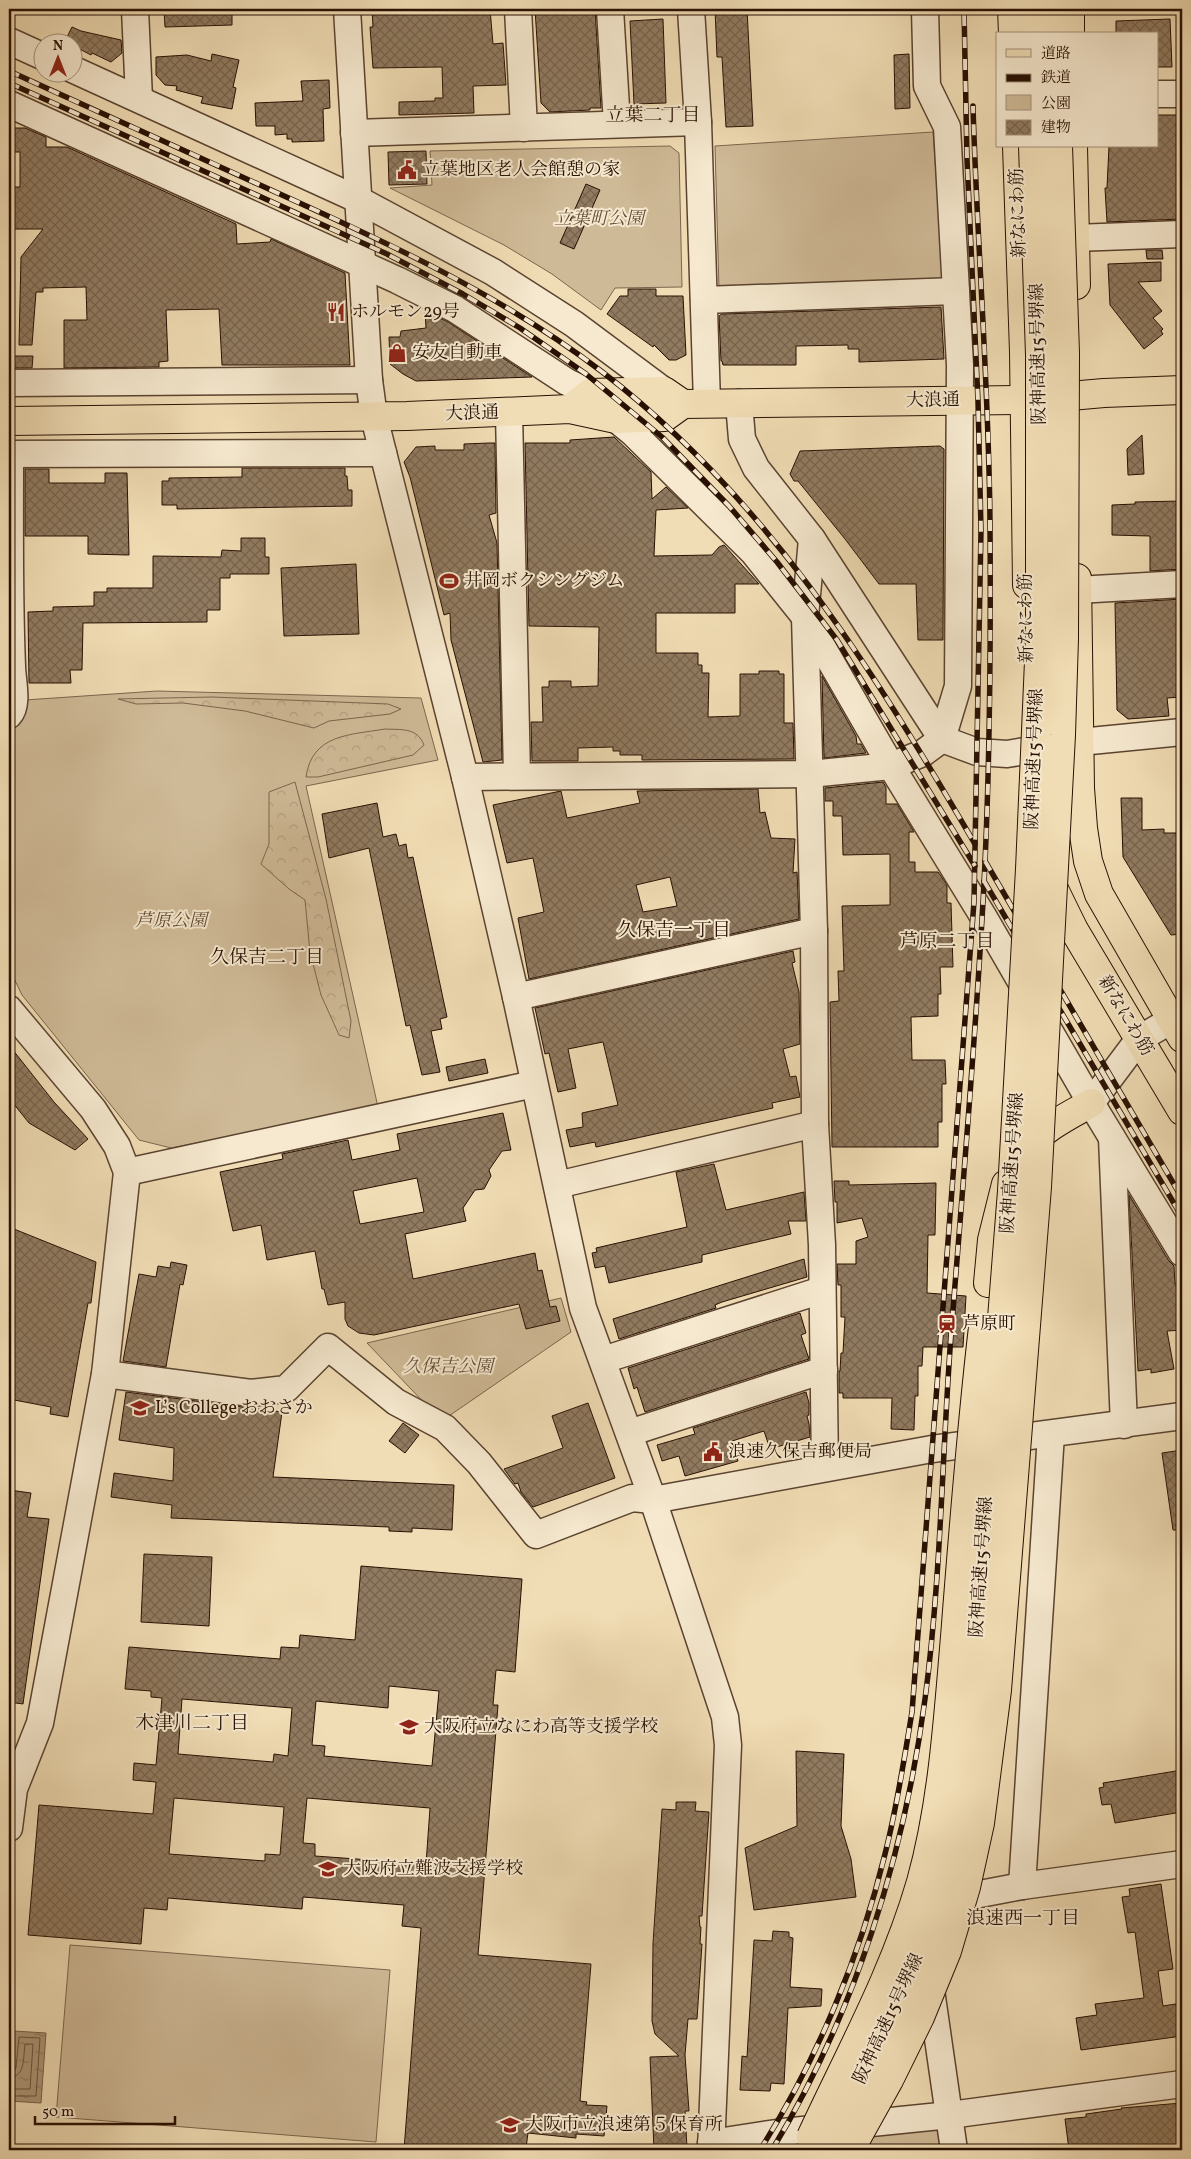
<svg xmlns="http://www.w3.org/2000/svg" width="1191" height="2159" font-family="Vollkorn,'Noto Serif JP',serif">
	<defs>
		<pattern id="forest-crowns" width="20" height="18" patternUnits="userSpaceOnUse" patternTransform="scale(1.25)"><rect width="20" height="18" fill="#cfba97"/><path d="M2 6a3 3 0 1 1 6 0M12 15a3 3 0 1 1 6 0" fill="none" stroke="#b29f80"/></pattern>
		<pattern id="water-ripples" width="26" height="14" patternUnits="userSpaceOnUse" patternTransform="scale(1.25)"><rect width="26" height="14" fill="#ad9778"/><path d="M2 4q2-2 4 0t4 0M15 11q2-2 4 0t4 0" fill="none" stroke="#8d7a60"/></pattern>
		<pattern id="building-cross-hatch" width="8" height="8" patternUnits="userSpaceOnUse" patternTransform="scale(1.25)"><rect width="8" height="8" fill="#917b60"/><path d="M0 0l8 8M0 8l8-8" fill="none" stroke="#76634d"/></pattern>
	</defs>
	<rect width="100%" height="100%" fill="#f1ddb5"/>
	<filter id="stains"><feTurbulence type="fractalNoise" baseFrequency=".004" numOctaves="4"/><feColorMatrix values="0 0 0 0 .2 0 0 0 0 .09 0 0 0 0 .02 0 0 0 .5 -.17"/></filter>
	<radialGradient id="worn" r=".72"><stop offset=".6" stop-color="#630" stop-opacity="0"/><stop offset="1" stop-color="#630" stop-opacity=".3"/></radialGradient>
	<g fill="#cfba97" stroke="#7c654d">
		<path d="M933 132 944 283 719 289 715 146Z"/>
		<path d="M670 146 679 153 682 287 615 288 601 310 552 274 504 245 390 188 432 185 430 151Z"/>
		<path d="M157 691 421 698 438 760 306 786 378 1107 171 1148 139 1140 22 995 9 968V726L25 700Z"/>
		<path d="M561 1298 571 1332 446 1418 431 1410 367 1343Z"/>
		<path d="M70 1945 390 1970 376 2142 56 2117Z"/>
		<path d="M927 2124 943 2133 946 2150H735Z"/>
	</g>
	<g fill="url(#forest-crowns)" stroke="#7c654d">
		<path d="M212 697 388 704 401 709 390 714 329 721 314 728 245 711 183 703 136 704 118 699Z"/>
		<path d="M385 729C401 730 417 727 424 745L413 755 318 777H306C312 734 350 735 385 729Z"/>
		<path d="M295 782 326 899 351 1021 349 1038 339 1035 321 995 310 952 305 900 289 889 261 864 269 844V792Z"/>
	</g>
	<path fill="url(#water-ripples)" stroke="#786149" d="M14 2031 46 2033 41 2103 9 2101Z"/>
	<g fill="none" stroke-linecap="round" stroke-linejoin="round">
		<g stroke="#6a543e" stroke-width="1">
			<path d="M9 2072 13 2071 16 2068 19 2037 40 2038 36 2096H9"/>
			<path d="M9 2078C26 2077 23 2057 25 2044H33L30 2089H9"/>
		</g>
	</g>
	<g fill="url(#building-cross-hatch)" stroke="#281003" fill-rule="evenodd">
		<path d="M164 9H232V25L165 27Z"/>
		<path d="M372 9H490L493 44 503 43 506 85 473 86 474 113 399 115V102L435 101V98H443L442 67 373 68 370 27H373Z"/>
		<path d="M535 9H595L601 108H590V110L550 112 541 103Z"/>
		<path d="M715 9H747L753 126 726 127 722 57H717Z"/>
		<path d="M663 19 666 103 634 104 630 21Z"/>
		<path d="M1170 19 1172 67H1157V34H1116V21Z"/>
		<path d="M72 27 81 31 121 40 122 53 111 62 92 53 91 55 72 45V42L65 41Z"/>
		<path d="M212 54 239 60 233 87 236 88 232 109 201 103 203 97 176 90 177 86 165 85 156 75V57L187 55 211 61Z"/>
		<path d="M909 54 910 108 895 109 894 55Z"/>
		<path d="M329 80 330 108 323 109 324 141 292 142V139H287V134L275 135V126H256L255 103 303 101 301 81Z"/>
		<path d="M1157 115H1182V219L1107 222 1105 188H1107L1109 146H1157Z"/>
		<path d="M9 128H25L46 137V147H67L236 224 237 244 270 242 271 239 345 273 350 365H222L219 309 166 310 168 361 159 362V367L64 368V320H87L86 287 43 288V292H36L32 345H19L21 257 43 229H9V187H20V152H9Z"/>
		<path d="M426 151 427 184 389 185 388 152Z"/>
		<path d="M586 184 600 190 574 249 560 243Z"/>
		<path d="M1146 250H1162L1163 259H1147Z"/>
		<path d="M1161 262V281L1138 282 1162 311 1153 318 1163 329 1161 331 1163 334 1144 349 1110 305 1108 264Z"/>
		<path d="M628 289H656V296H683L686 355 676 360H669L654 345 653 347 607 314 620 296H628Z"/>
		<path d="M941 307 944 359 859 362V349H848V345L796 346V365H723L722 361H721L719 316 722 314Z"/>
		<path d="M425 311 448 322 532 377 416 381 403 374 390 364 389 337H400L401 331 426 328Z"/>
		<path d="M9 356H33L32 368H9Z"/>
		<path d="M1142 435 1144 474 1128 475 1127 449Z"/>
		<path d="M614 437 651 472 652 499 666 487 688 508 656 510 654 556 712 555 719 547 724 545 759 584H735V613H656V653H698V665H702V673H709L708 717 740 716V674H759V671H779V674H784V723H793L794 759 642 760V755H620V751H613V747L578 748V761H532L531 722H543L542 687H549V681H571V687L598 686 599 627 529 626 525 443H570V440Z"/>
		<path d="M489 443H495L496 513 489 515 497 543 502 760 483 762 451 640 450 613 444 615 410 477 404 462 416 447 435 446V450H464V444Z"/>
		<path d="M940 446 944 449 943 640H918L916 584H879L845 539 798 481H794L790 474 800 451Z"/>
		<path d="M242 468H345V476H347L348 490H352V506L177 509V505H162V481H169V478L242 477Z"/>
		<path d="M25 469H49V483H105V473H127L129 555 88 554V536H25Z"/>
		<path d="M1182 501V569L1150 571V536L1112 535V505L1135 504V502Z"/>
		<path d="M241 538H265V557H269V574H230V578H220V610H207V622L83 623 82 670H70L71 683H29L28 612 53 611V607L94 606V592H107V588H153V556L221 557 222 550 241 551Z"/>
		<path d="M356 564 359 634 284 636 281 568Z"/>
		<path d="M1182 599V697L1167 698 1169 716 1128 719 1117 710 1115 603Z"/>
		<path d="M822 676 856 736 857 744H861L866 753 824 758Z"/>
		<path d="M883 782 886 787V804H897L914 832H909V862H915V872H938L947 885V903H951L953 967H940L941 994H938V1016L911 1017 912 1060H945L946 1084H942V1122H938V1147H832L830 1002 839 1001 838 971H844L842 906 890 905V854L843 855 842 816H833V801H825V788Z"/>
		<path d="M758 789 760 813 765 812 771 838 795 839 793 873 797 872 799 919 529 979 518 918 544 912 533 858 507 863 493 805 561 791 567 818 640 803 637 791ZM670 877 677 906 643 912 636 885Z"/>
		<path d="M1121 798H1142V830L1164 829V833H1182V934L1171 935 1123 857Z"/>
		<path d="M377 803 383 837 396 834 399 846 406 844 408 858 413 857 447 1017 440 1019 442 1029 431 1031 440 1072 422 1075 410 1025 406 1026 369 848 329 858 322 814Z"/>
		<path d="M793 951 795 962 792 963 799 992 800 1044 783 1049 790 1077 796 1076 800 1097 772 1103 773 1108 596 1147 595 1142 570 1147 566 1130 583 1127 582 1113 618 1105 603 1042 568 1049 576 1088 558 1092 549 1053 545 1054 535 1008Z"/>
		<path d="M9 1045 54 1102 88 1139 75 1150 29 1123 9 1098Z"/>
		<path d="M485 1059 488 1073 449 1081 446 1067Z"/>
		<path d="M503 1113 511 1150 502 1151 489 1170 491 1176 484 1189 475 1190 463 1208 466 1221 405 1234 413 1279 535 1253 538 1271 542 1270 550 1307 556 1306 560 1321 526 1329 519 1304 374 1335 359 1333 348 1326 345 1319V1302L328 1305 324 1289H322L315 1251 267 1260 261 1225 233 1231 220 1172 283 1159 282 1154 348 1140 352 1160 400 1150 397 1134ZM417 1178 424 1212 360 1224 353 1191Z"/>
		<path d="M714 1164 726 1210 804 1192 806 1221H788L791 1234 702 1255V1262L609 1283 605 1266 595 1268 592 1253 597 1252 596 1248 687 1227 676 1172Z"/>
		<path d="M834 1181H849V1185L936 1183 935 1235H928L927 1293 966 1296 963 1347H923L922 1366H918V1396H915L914 1430 891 1429 892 1398H843V1393H839V1371H840L841 1353H843L845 1317H841V1285H838L837 1264H856V1241L868 1237 862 1218 837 1223V1202H835Z"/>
		<path d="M1129 1195 1169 1261 1174 1266 1175 1284H1182V1330L1167 1331 1174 1369 1151 1373V1369L1138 1371Z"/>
		<path d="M9 1227 96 1262 91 1303H88L68 1417 50 1414 51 1407 9 1399V1377L12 1360 9 1359Z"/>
		<path d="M804 1259 807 1277 722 1302 715 1305 716 1308 619 1339 613 1319Z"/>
		<path d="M171 1262 187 1265 183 1285 180 1284 166 1367 123 1361 139 1274 156 1277 158 1266 170 1268Z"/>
		<path d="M800 1313 806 1333 801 1335 809 1359 645 1412 637 1387 634 1389 628 1368Z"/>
		<path d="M126 1392 282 1412 273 1477 454 1485 452 1530 412 1528V1532L389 1531V1527L171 1518 172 1505 111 1497 114 1473 173 1481 174 1448 119 1440Z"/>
		<path d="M806 1392 809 1403V1415L807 1416 809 1424 810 1437 770 1449 764 1431 732 1441 738 1461 685 1476 679 1456 662 1461 657 1445 695 1434 693 1428Z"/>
		<path d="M588 1403 615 1478 533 1507 521 1492 518 1483 515 1484 504 1469 563 1448 552 1416Z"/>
		<path d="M403 1423 419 1435 405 1453 389 1441Z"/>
		<path d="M1182 1450V1530H1173L1162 1453Z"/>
		<path d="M9 1490 31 1493 27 1517 49 1519 23 1704 9 1702Z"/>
		<path d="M144 1554 212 1557 209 1626 141 1622Z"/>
		<path d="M361 1566 522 1579 515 1672 496 1670 493 1705H498L478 1955 591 1964 580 2101 587 2102 586 2105 607 2106 604 2136 576 2134V2138L528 2133 526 2148 508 2146V2150H404L421 1928 402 1926 404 1905 303 1897 302 1909 168 1898 167 1910 144 1908 141 1944 28 1935 39 1805 153 1814 156 1782 133 1780 134 1763 156 1765 162 1698 151 1697V1691L125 1689 129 1647 280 1659 281 1647 299 1648 300 1635 355 1640ZM389 1686 439 1691 432 1766 324 1756 325 1746 312 1745 316 1701 388 1708ZM182 1699 292 1708 288 1756 274 1754 273 1762 178 1754ZM174 1798 284 1807 280 1855 265 1854V1861L169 1854ZM307 1798 430 1808 426 1864 315 1856V1844L303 1843Z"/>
		<path d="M796 1751 844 1754 841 1826 851 1859 856 1897 754 1910 745 1848 797 1826Z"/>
		<path d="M1182 1770V1784L1179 1785 1182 1812 1115 1823 1111 1804 1102 1805 1099 1788 1104 1787 1103 1783Z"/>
		<path d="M676 1802H696L695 1811 709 1812 702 1916H699L700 1927H701L700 1944H702L697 2019H688L685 2055 689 2111H685L687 2148 654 2150 650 2057 679 2056 655 2034 652 2021 653 1943 662 1809 676 1810Z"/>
		<path d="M1161 1884 1173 1969 1158 1971 1163 2006 1182 2003V2036L1081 2050 1076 2018 1097 2015 1095 2004 1144 1998 1135 1932 1128 1933 1122 1897 1130 1896 1129 1889Z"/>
		<path d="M773 1931 789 1932V1937L793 1938 790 1987 822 1989 821 2006 788 2008 784 2084 771 2083 770 2091 740 2090 742 2056 747 2057 754 1940 772 1941Z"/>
		<path d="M1182 2103V2150H1069L1065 2119 1086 2117V2114L1122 2109 1121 2108Z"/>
	</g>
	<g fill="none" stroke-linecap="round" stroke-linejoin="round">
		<g stroke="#5a4330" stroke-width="29">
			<g id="minor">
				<path d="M135 9 139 99"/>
				<path d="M347 9 369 380 374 417 465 777 516 997 583 1308 653 1500 725 1717 728 1745 711 2150"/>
				<path d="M518 9 524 128"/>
				<path d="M610 9 617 124"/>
				<path d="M691 9 698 122 707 403"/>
				<path d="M9 41 42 56"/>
				<path d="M72 69 359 200 493 272 574 324 664 391"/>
				<path d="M1157 94H1182"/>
				<path d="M9 104 397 280 455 309 567 382 590 393"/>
				<path d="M354 133 698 122"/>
				<path d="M1075 238 1182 234"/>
				<path d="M704 300 956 291"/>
				<path d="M9 383 369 380"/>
				<path d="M739 403 742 439 756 468 812 539 942 739 977 752 1007 754 1080 742 1182 732"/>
				<path d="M509 413 517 776"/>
				<path d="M616 419 633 433 753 552 805 617 891 766 983 916 1091 1103 1182 1253"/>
				<path d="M9 454 383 453"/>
				<path d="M812 539 805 617 814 931 815 1124 822 1245 825 1468"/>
				<path d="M1077 590 1182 584"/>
				<path d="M9 715C19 705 12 679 12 666 9 596 10 525 10 454"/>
				<path d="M465 777 810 774 891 766 923 753 942 739 958 686 960 365 947 127 927 86 925 9"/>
				<path d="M516 997 814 931"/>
				<path d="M9 1009 93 1109 117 1146 127 1172 105 1374 40 1723 14 1789 9 1828"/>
				<path d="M1091 1103 1139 1039 1182 1014"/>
				<path d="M1112 1138 1124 1425"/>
				<path d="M127 1172 534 1084"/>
				<path d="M557 1185 815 1124"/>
				<path d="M603 1360 822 1290"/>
				<path d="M105 1374 251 1393 286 1389 328 1347 396 1402 445 1428 479 1463 536 1535 632 1498 653 1500 932 1449 1182 1416"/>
				<path d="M629 1433 824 1370"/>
				<path d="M1022 1886 1051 1434"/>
				<path d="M943 1901 1022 1886 1182 1864"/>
				<path d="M930 1983 954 2150"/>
				<path d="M711 2143 783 2132 950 2115 1182 2084"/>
			</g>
		</g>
		<g stroke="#281003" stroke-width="30">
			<g id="major">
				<path d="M1012 9 1013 34"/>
				<path d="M1070 9V34"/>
				<path d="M1017 146 1024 352 1027 585"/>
				<path d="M1073 146 1076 285"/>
				<path d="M570 409 590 393 664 391 683 404"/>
				<path d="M9 421 407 416 570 409 616 419 665 417 683 404 1024 400 1104 393 1182 390"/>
				<path d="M1077 578 1080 788 1083 828 1088 861 1099 894 1182 1038"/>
				<path d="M1050 881 1074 930 1182 1111"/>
			</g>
		</g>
		<g stroke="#281003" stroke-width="30">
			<g id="highway">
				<path d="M1028 9 1029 34"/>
				<path d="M1052 9 1053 34"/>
				<path d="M1026 1149C1043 1128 1068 1116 1091 1103"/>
				<path d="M988 1283 992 1240 1006 1184"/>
			</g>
		</g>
		<use href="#minor" stroke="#f6e9cf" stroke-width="26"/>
		<use href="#major" stroke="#f1ddb5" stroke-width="28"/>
		<use href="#highway" stroke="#f1ddb5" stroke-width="28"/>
		<g stroke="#281003" stroke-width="5.5">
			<g id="rail">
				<path d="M9 71C96 111 184 150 271 190 386 242 500 294 601 371 765 496 872 668 975 844"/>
				<path d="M9 83 387 254 463 294 520 328 586 374 662 437 729 506 777 562 837 640 975 866"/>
				<path d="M985 861 1182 1198"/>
				<path d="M984 881 1182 1217"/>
				<path d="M760 2150C817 2060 860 1957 885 1854 897 1807 904 1760 912 1712L974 902 981 530 978 401 967 159 964 9"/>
				<path d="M772 2150C855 2013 904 1857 925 1699 941 1579 942 1456 951 1335 962 1196 974 1058 982 919 990 788 991 655 990 523 989 384 977 245 973 106"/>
			</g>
		</g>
		<use href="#rail" stroke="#f6e9cf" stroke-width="4" stroke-dasharray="11" stroke-linecap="butt"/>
		<g stroke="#281003" stroke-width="30" stroke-linecap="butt">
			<g id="highway-bridge">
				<path d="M811 2137C850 2053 895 1972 921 1882 943 1803 948 1718 955 1637 963 1533 971 1430 983 1327"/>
				<path d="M822 2150 866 2072 896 2011 921 1951 940 1888 956 1818 973 1688 1012 1191 1030 869 1040 638V355L1033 146"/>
				<path d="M850 2150 889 2080 920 2017 947 1951 966 1887 980 1823 997 1690 1037 1187 1061 735 1064 638 1065 353 1058 146"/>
			</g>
		</g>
		<use href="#highway-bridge" stroke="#f1ddb5" stroke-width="28"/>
	</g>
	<defs>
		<g id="civic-bare" transform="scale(1.5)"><path d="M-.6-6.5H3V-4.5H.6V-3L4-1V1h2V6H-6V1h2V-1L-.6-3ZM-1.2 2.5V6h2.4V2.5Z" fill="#8f2418" stroke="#f6e9cf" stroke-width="2.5" paint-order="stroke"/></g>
		<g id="restaurant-bare" transform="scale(1.5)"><path d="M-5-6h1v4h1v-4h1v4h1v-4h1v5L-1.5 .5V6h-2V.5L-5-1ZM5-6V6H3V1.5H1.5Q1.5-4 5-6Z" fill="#8f2418" stroke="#f6e9cf" stroke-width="2.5" paint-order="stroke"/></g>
		<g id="shop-bare" transform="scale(1.5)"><path d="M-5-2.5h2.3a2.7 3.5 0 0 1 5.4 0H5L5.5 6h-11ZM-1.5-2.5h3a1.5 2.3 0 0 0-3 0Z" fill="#8f2418" stroke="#f6e9cf" stroke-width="2.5" paint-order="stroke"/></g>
		<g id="stadium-bare" transform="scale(1.5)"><path d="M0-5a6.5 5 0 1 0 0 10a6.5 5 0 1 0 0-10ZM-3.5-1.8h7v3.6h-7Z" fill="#8f2418" stroke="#f6e9cf" stroke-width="2.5" paint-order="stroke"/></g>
		<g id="station-bare" transform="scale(1.5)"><path d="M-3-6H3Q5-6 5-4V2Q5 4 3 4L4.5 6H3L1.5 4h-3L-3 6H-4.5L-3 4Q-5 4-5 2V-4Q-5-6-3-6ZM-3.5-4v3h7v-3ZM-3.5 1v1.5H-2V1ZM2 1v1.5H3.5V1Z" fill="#8f2418" stroke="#f6e9cf" stroke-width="2.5" paint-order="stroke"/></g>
		<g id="school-bare" transform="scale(1.5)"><path d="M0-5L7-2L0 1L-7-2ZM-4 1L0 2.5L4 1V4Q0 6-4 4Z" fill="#8f2418" stroke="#f6e9cf" stroke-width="2.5" paint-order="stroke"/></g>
	</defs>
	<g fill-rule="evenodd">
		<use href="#civic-bare" x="407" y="170"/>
		<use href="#restaurant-bare" x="336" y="312"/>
		<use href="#shop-bare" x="397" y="353"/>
		<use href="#stadium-bare" x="449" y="581"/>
		<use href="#station-bare" x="947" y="1324"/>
		<use href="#school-bare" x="140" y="1408"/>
		<use href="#civic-bare" x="713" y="1452"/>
		<use href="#school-bare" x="409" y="1727"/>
		<use href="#school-bare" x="328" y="1869"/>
		<use href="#school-bare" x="510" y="2125"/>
	</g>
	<g text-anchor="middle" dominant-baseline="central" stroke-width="4" stroke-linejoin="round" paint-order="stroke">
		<g font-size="18" fill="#281003" stroke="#f6e9cf" text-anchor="start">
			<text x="422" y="170">立葉地区老人会館憩の家</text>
			<text x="351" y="312">ホルモン29号</text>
			<text x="412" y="353">安友自動車</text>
			<text x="464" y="581">井岡ボクシングジム</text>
			<text x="962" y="1324">芦原町</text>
			<text x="155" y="1408">L’s College おおさか</text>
			<text x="728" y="1452">浪速久保吉郵便局</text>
			<text x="424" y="1727">大阪府立なにわ高等支援学校</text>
			<text x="343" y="1869">大阪府立難波支援学校</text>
			<text x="525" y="2125">大阪市立浪速第５保育所</text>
		</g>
		<g font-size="18" fill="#281003" stroke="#f6e9cf">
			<text transform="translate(1019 213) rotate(-92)">新なにわ筋</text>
			<text transform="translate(1039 354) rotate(-91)">阪神高速15号堺線</text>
			<text transform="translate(933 401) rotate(-1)">大浪通</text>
			<text transform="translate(472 414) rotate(-2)">大浪通</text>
			<text transform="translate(1027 618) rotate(-91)">新なにわ筋</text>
			<text transform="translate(1035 759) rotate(-88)">阪神高速15号堺線</text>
			<text transform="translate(1125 1016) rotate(59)">新なにわ筋</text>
			<text transform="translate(1013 1163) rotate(-86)">阪神高速15号堺線</text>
			<text transform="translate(982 1567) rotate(-86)">阪神高速15号堺線</text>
			<text transform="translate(889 2019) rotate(-65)">阪神高速15号堺線</text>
		</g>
		<g font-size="18" font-style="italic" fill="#624c37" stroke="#f6e9cf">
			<text x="599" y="219">立葉町公園</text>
			<text x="171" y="921">芦原公園</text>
			<text x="448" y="1367">久保吉公園</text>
		</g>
		<g font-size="19" fill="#281003" stroke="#f6e9cf">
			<text x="653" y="116">立葉二丁目</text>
			<text x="674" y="931">久保吉一丁目</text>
			<text x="947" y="942">芦原二丁目</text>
			<text x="267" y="958">久保吉二丁目</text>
			<text x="192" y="1724">木津川二丁目</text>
			<text x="1023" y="1919">浪速西一丁目</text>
		</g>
	</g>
	<rect width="1191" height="2159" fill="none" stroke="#f1ddb5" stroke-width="30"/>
	<rect x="10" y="10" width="1171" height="2139" fill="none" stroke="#281003" stroke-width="2.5"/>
	<rect x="15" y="15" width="1161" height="2129" fill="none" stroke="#281003"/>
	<rect x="996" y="32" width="162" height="115" fill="#f6e9cf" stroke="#a4927d"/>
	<rect x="1006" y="49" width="25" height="8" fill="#f1ddb5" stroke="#a4927d"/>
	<text x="1041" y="58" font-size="15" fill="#281003">道路</text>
	<rect x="1006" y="74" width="25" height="8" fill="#281003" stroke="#a4927d"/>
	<text x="1041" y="82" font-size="15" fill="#281003">鉄道</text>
	<rect x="1006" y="95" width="25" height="15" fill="#cfba97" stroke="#a4927d"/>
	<text x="1041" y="108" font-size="15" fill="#281003">公園</text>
	<rect x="1006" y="120" width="25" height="15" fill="url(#building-cross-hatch)" stroke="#a4927d"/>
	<text x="1041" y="132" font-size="15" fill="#281003">建物</text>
	<g transform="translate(58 58)"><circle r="24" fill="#f6e9cf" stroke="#a4927d"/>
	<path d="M0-4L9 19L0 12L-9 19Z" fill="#8f2418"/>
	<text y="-8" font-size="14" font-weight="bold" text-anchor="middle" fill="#281003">N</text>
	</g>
	<path d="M35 2116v8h140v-8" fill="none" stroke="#281003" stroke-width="2.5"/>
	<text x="42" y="2116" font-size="15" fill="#281003" stroke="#f6e9cf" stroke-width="4" paint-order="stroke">50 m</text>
	<rect width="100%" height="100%" filter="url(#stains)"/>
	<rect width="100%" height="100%" fill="url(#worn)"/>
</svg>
